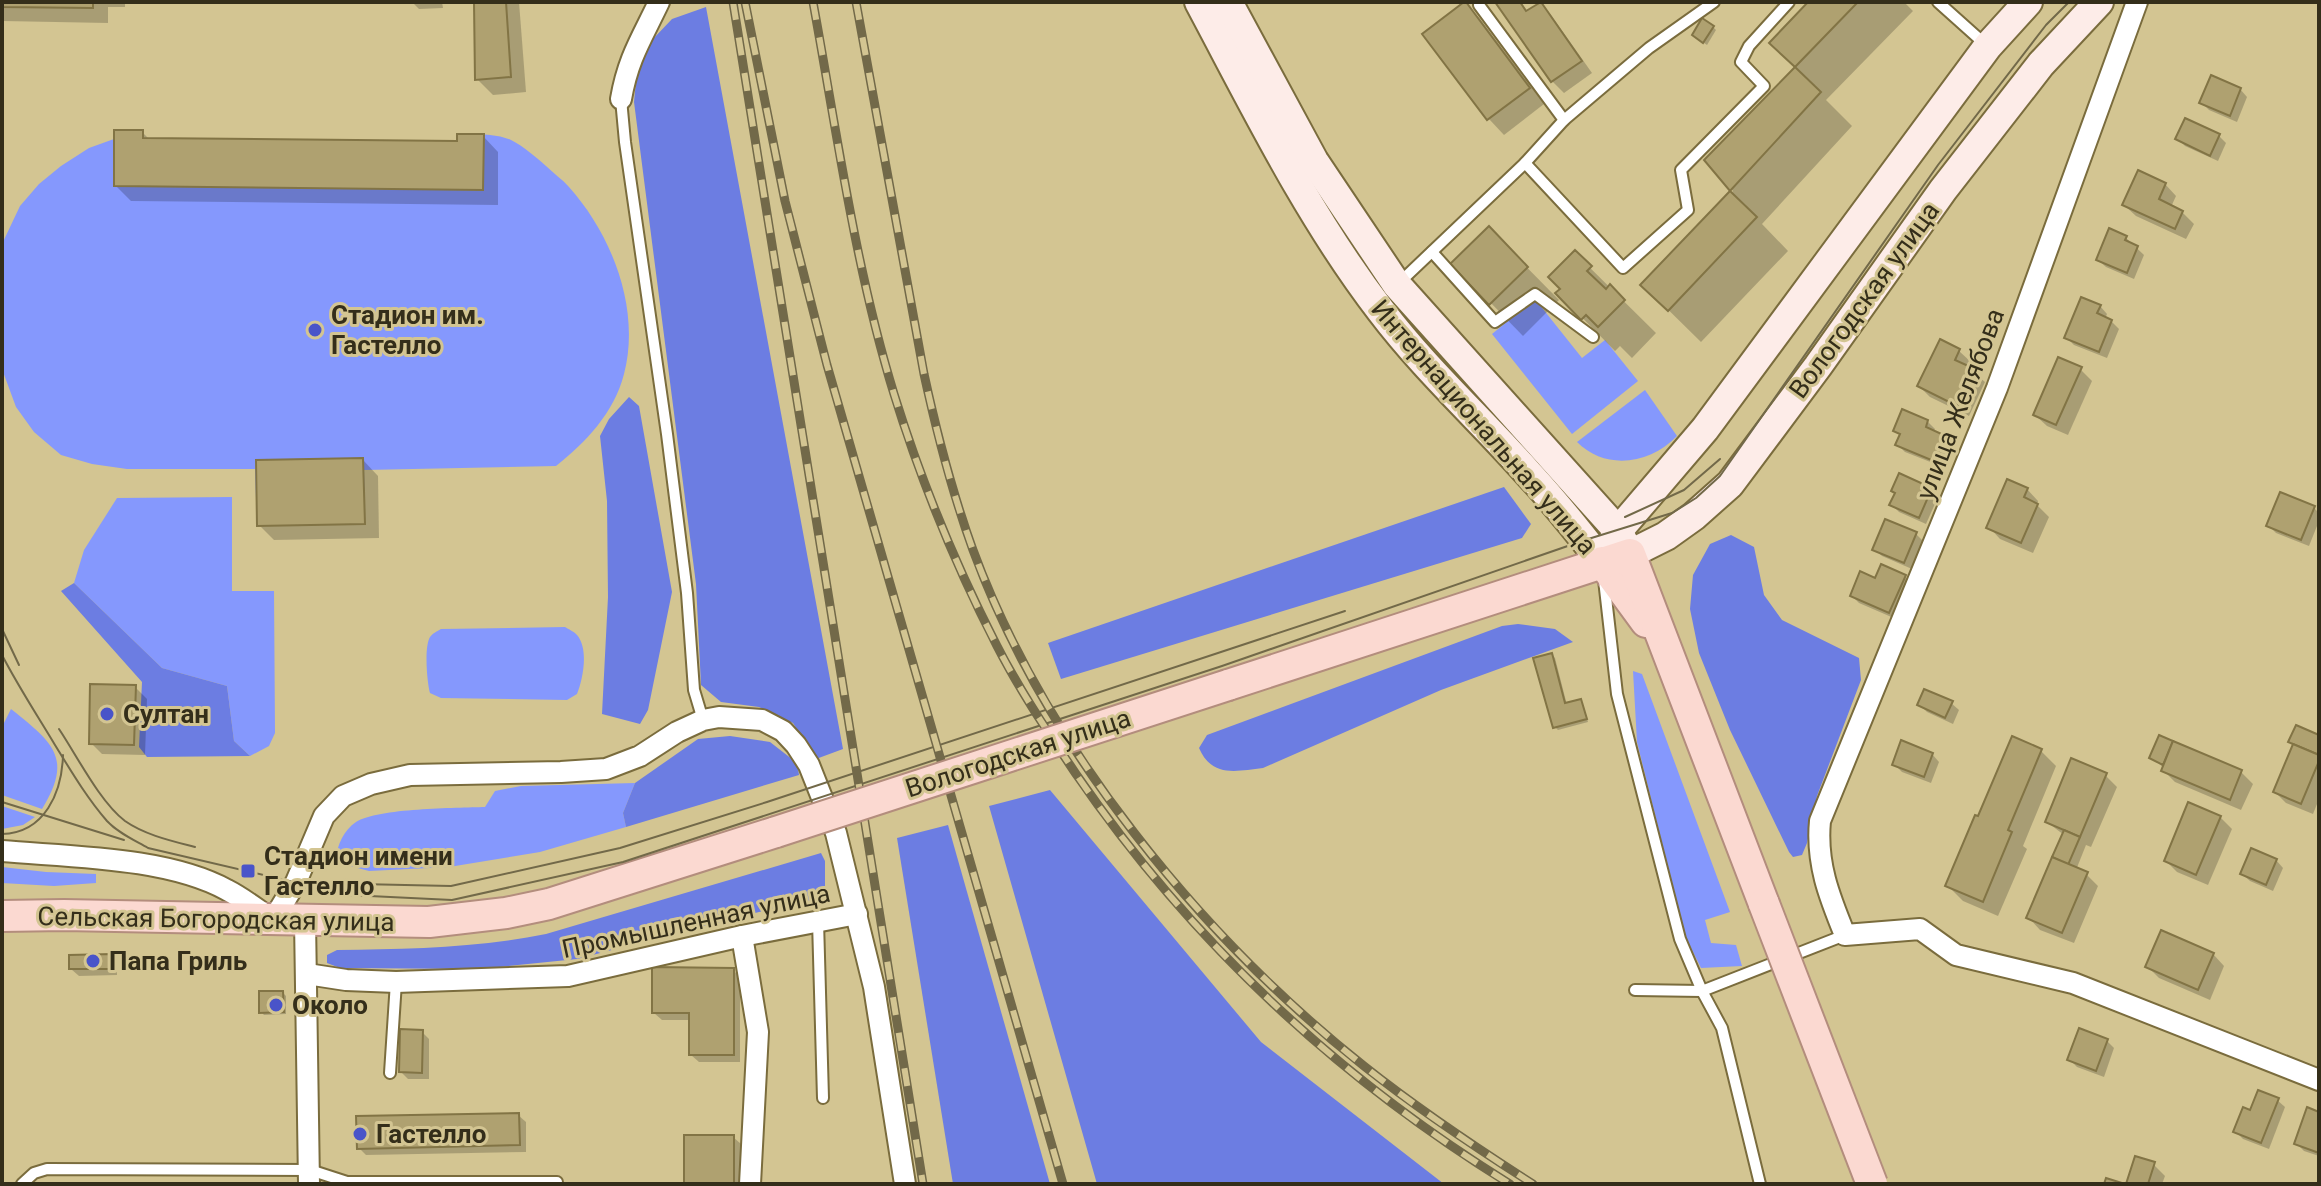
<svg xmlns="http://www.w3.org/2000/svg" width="2321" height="1186" font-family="Roboto,sans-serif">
	<rect width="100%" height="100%" fill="#d3c592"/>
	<g fill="#8598fd">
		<path d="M114 130H143V138L456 141 457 134C474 134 495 133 511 140 523 146 536 157 546 166 553 173 562 179 569 187 612 235 641 309 624 374 614 413 586 442 556 466L364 470 365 524 257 526 255 469H127L92 464 61 455 34 432 16 407 2 369V244L20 206 39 184 61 166 89 148 114 139Z"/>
		<path d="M1535 299 1582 358 1605 340 1638 381 1572 434 1492 334Z"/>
		<path d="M1645 390 1677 436C1650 464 1606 471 1577 442Z"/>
		<path d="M232 497V591H274L275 733 269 746 250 756 234 741 227 686 162 668 74 583 84 550 117 498Z"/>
		<path d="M565 627C568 629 575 632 577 635 589 649 583 679 577 694L567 700 441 698 430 693C427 682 424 647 430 637 433 633 436 632 441 629Z"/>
		<path d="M1633 671 1642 674 1730 912 1705 920 1711 943 1736 945 1742 966 1701 968 1685 936 1637 742Z"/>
		<path d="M11 709C52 742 74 757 42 809L2 795V727Z"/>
		<path d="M635 783 623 813 626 827 540 852 449 867 369 871 350 866 336 859C337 845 344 830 356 822 378 808 456 808 485 807L495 791 521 786Z"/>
		<path d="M2 806 35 817 23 825 2 829Z"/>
		<path d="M2 867 46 872 96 874V883L54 886 2 883Z"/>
	</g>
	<g fill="#6c7de2">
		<path d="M706 7 843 749 816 759 793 723 759 707 721 702 701 685 696 584 634 102 637 71 653 39 672 19Z"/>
		<path d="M629 397 639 406 672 592 648 710 640 724 602 714 608 597 607 501 600 436 609 419Z"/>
		<path d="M1504 487 1531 524 1522 538 1061 679 1048 643Z"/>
		<path d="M1731 535 1754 547 1764 595 1782 620 1859 658 1861 680 1817 796 1807 843 1802 855 1793 857 1789 852 1730 730 1699 653 1690 609 1693 575 1710 544Z"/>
		<path d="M74 583 162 668 227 686 234 741 250 756 147 757 139 747 142 682 61 591Z"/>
		<path d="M1518 624 1555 629 1573 642 1441 690 1263 768C1236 771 1212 778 1199 748L1207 735 1502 626Z"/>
		<path d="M730 736 770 742 797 763 799 775 626 827 623 813 635 783 698 739Z"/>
		<path d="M1050 790 1261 1042 1444 1184H1097L989 806Z"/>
		<path d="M948 825 1050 1184H953L897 838Z"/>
		<path d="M821 853 825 861V891L810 901 759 912 577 959 480 969 340 968 327 963V955L337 950C407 949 477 948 546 934Z"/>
	</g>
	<g fill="#0003">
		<path d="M2 2H125V7H108V23L2 21Z"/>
		<path d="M412 2H442L443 8 419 9Z"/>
		<path d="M476 2H519L526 92 493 95 477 79Z"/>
		<path d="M1497 2H1521L1528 12 1540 3 1551 15 1592 73 1564 93 1552 81Z"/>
		<path d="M1811 2H1904L1913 11 1826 100 1852 126 1762 224 1788 251 1701 342 1643 285 1733 191 1706 160 1797 68 1772 43Z"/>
		<path d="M1465 4 1480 19 1544 104 1504 135 1489 119 1425 34Z"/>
		<path d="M1713 27 1716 30 1707 45 1697 38Z"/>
		<path d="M2240 89 2247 97 2237 122 2209 110 2201 102Z"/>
		<path d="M2186 120 2219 136 2226 143 2218 161 2185 146 2177 138Z"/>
		<path d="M142 132 150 140 459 143 483 136 498 152V205L131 201 116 186Z"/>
		<path d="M2165 184 2176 196 2171 207 2182 212 2194 224 2186 239 2136 216 2124 205Z"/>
		<path d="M1489 229 1559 300 1523 336 1453 264Z"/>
		<path d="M2126 238 2144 255 2134 279 2106 267 2098 260Z"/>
		<path d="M1575 253 1656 333 1632 358 1620 346 1615 351 1558 293 1563 289Z"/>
		<path d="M2100 306 2107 314 2105 319 2111 321 2119 329 2107 358 2074 345 2067 338Z"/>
		<path d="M1940 341 1959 351 1971 362 1968 368 1985 382 1969 416 1930 397 1919 386Z"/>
		<path d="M2080 369 2092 381 2068 435 2047 426 2035 415Z"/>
		<path d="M1927 421 1935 429 1933 432 1945 437 1953 445 1943 467 1905 452 1898 445 1901 436 1896 431Z"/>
		<path d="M363 460 378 476 379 538 274 540 259 525Z"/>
		<path d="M2027 489 2038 501 2037 505 2049 517 2033 553 2000 539 1989 527Z"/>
		<path d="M1931 490 1938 497 1926 524 1899 512 1892 505 1896 494Z"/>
		<path d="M2281 495 2314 508 2319 513V521L2309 546 2276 533 2268 525Z"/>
		<path d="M1916 534 1923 541 1912 569 1882 556 1874 549Z"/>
		<path d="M1904 577 1912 584 1896 619 1859 603 1852 596 1876 581Z"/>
		<path d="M1552 655 1555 658 1567 705 1580 702 1583 705 1588 722 1558 730 1555 727Z"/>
		<path d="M135 687 147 699 145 755 102 754 91 743Z"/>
		<path d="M1951 703 1959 710 1953 724 1927 712 1920 705Z"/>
		<path d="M2319 737V799L2313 814 2286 803 2275 792 2294 746 2291 742Z"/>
		<path d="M2160 738 2241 772 2253 784 2241 810 2175 782 2163 770 2164 768 2152 758Z"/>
		<path d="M2041 751 2056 766 2023 846 2027 849 1998 916 1963 901 1947 885 1979 819Z"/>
		<path d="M1932 754 1939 762 1931 783 1902 772 1894 764Z"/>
		<path d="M2105 775 2117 787 2091 847 2086 845 2076 870 2086 874 2098 886 2074 943 2040 930 2029 918 2064 835 2047 822Z"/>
		<path d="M2220 817 2232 829 2208 885 2177 872 2166 861Z"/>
		<path d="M2276 860 2283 868 2273 891 2250 881 2242 874Z"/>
		<path d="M2213 954 2224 966 2210 1000 2159 978 2148 967Z"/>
		<path d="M110 956 117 964V975L79 976 71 969Z"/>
		<path d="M733 970 740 977V1062H699L691 1055V1020H662L654 1013Z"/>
		<path d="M283 993 286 996V1014L264 1015 261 1012Z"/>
		<path d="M422 1032 429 1039V1079H408L401 1072Z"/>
		<path d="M2107 1041 2114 1048 2104 1077 2077 1067 2070 1060Z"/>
		<path d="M2277 1100 2285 1107 2269 1149 2243 1139 2235 1131 2252 1113Z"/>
		<path d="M2319 1114V1156L2304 1151 2296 1143Z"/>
		<path d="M518 1115 526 1122V1152L366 1155 359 1148Z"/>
		<path d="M733 1137 741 1144V1184H686Z"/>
		<path d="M2153 1164 2165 1176 2162 1184H2128Z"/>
	</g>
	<g fill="#afa170" stroke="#827445" stroke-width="2">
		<path d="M2 2H93V8L2 7Z"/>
		<path d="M474 2H506L511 77 475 80Z"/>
		<path d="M1464 2H1466L1530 88 1487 120 1422 34Z"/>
		<path d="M1495 2H1520L1526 11 1541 2 1582 61 1551 82Z"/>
		<path d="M1808 2H1858L1795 67 1769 43Z"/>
		<path d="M1702 18 1714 26 1703 43 1692 35Z"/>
		<path d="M1795 67 1821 92 1730 191 1704 160Z"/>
		<path d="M2211 75 2241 88 2230 116 2199 103Z"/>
		<path d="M2185 118 2220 134 2210 156 2175 139Z"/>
		<path d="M114 130H143V138L457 141V134H484L483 190 114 186Z"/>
		<path d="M2138 170 2166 183 2159 199 2183 211 2175 229 2122 205Z"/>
		<path d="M1730 191 1757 217 1668 311 1640 285Z"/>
		<path d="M1489 226 1528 267 1489 305 1450 264Z"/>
		<path d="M2109 228 2127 236 2125 240 2138 246 2127 273 2096 260Z"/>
		<path d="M1575 250 1592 266 1587 271 1606 289 1610 284 1625 300 1598 327 1586 315 1581 320 1555 293 1560 289 1548 277Z"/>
		<path d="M2081 297 2101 305 2097 313 2112 320 2099 352 2064 338Z"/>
		<path d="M1940 339 1960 349 1955 360 1975 369 1957 406 1917 386Z"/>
		<path d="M2058 357 2082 367 2056 425 2033 415Z"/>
		<path d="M1902 409 1928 420 1926 427 1946 436 1936 462 1895 445 1900 434 1893 431Z"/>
		<path d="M363 458 365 524 257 526 256 460Z"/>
		<path d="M1899 473 1932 488 1919 518 1889 505 1895 493 1891 491Z"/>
		<path d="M2007 479 2028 488 2024 497 2038 504 2021 543 1986 528Z"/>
		<path d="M2280 492 2315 506 2301 540 2266 526Z"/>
		<path d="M1885 519 1917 532 1904 563 1872 550Z"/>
		<path d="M1881 564 1906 575 1889 613 1850 596 1860 571 1875 578Z"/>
		<path d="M1552 653 1565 703 1581 699 1587 719 1553 728 1533 658Z"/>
		<path d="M90 684 136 685 134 745 89 744Z"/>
		<path d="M1924 689 1953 701 1945 718 1917 705Z"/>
		<path d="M2296 725 2319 735V755L2288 742Z"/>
		<path d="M2159 735 2173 741 2163 765 2149 758Z"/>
		<path d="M2012 736 2042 749 2008 830 2012 832 1983 902 1945 886 1975 815 1978 816Z"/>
		<path d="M1901 740 1933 753 1924 777 1892 765Z"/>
		<path d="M2173 741 2242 770 2230 800 2161 771Z"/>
		<path d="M2293 744 2319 755V761L2301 804 2273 792Z"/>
		<path d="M2071 758 2107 773 2080 837 2045 822Z"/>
		<path d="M2188 802 2221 816 2196 875 2164 861Z"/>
		<path d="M2064 830 2080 837 2068 865 2052 857Z"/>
		<path d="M2251 848 2277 859 2266 885 2240 874Z"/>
		<path d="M2052 857 2088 872 2062 933 2026 918Z"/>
		<path d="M2161 930 2214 953 2198 990 2145 967Z"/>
		<path d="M111 954V969H69V955Z"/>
		<path d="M652 967 734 968V1055H689V1013H652Z"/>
		<path d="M259 991H283L284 1012 259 1013Z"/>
		<path d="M2079 1028 2108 1039 2096 1071 2067 1060Z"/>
		<path d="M400 1029 423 1030 422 1073 399 1072Z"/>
		<path d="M2258 1090 2279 1098 2261 1143 2233 1132 2243 1107 2250 1110Z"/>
		<path d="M2307 1107 2319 1112V1153L2294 1144Z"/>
		<path d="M519 1113 520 1145 357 1149 356 1116Z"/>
		<rect x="684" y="1135" width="50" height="49"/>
		<path d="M2135 1156 2155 1162 2148 1184H2126Z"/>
		<path d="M2106 1178 2125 1184H2104Z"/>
	</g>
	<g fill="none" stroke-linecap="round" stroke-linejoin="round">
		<g stroke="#7a6c3d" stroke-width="14">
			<g id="service">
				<path d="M1938 2 1986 45"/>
				<path d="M1479 5 1564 120"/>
				<path d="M621 99 625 142 667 434 687 593 694 690 703 720"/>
				<path d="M1525 163 1564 120 1649 48 1714 2"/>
				<path d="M1432 252 1495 322 1535 294 1593 337"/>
				<path d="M1399 283 1525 163 1623 268 1688 210 1681 170 1764 86 1741 62 1749 46 1789 2"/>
				<path d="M1604 580 1617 694 1680 939 1702 991 1722 1028 1760 1184"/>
				<path d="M818 921 823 1098"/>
				<path d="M1635 990 1702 991 1845 935"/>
				<path d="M390 1073 396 982"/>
				<path d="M22 1184 34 1173 47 1169 310 1170 347 1182H557"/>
			</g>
		</g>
		<g stroke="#7a6c3d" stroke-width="24">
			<g id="minor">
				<path d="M2137 2 1997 388 1820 821C1816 863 1829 896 1845 935L1920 929 1956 955 2073 983 2319 1080"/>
				<path d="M621 99C628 58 642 38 659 2"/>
				<path d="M2 851C70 857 167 857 227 890 243 898 258 910 273 920L296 882 324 816 343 796 371 784 410 775 561 772 606 769 640 756 677 732 703 720 719 717 762 720 783 731 796 745 809 765 836 833 874 987 905 1184"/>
				<path d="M305 920 309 1184"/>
				<path d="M742 936 758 1032 750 1184"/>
				<path d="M307 974 346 980 396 982 568 976 742 936 857 914"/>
			</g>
		</g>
		<g stroke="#7a6c3d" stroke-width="32">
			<g id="secondary">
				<path d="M1199 2C1255 107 1308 216 1381 311 1425 369 1479 418 1528 473 1554 501 1578 531 1602 562L1618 531 1705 429 1988 46 2028 2"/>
				<path d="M1228 2 1314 161 1397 285 1618 531 1630 554 1666 536 1694 516 1730 484 1818 366 1943 190 2041 64 2099 2"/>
			</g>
		</g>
		<g stroke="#b38d7d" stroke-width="34">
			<g id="primary">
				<path d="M1602 562 1646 622"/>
				<path d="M1228 685 1630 554 1764 904"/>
				<path d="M2 916 64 915 429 922 506 913 549 904 776 832"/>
			</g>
		</g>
		<use href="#service" stroke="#fff" stroke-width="10"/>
		<use href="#minor" stroke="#fff" stroke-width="20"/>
		<use href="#secondary" stroke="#fdece8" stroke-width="28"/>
		<use href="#primary" stroke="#fbd9d1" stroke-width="30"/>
		<g stroke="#726949" stroke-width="2">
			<path d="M1625 517 1684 490 1720 459"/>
			<path d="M2 629 19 665"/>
			<path d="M2 655C18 686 37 715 55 745 71 771 87 798 107 821 118 833 134 840 148 848L349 895 452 900 623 862 1222 666 1585 540 1672 513 1696 498 1720 476 1938 165 2046 25 2069 2"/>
			<path d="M59 729C77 756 100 802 125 821 145 835 172 841 195 847"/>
			<path d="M2 802 124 840"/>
			<path d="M2 834C45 833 62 792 63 755"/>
			<path d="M359 884 451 886 620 848 767 802 1345 611"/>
		</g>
		<g stroke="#726949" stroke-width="9">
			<g id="rail">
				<path d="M733 2 923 1184"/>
				<path d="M745 2 785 201 827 365 1063 1184"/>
				<path d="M813 2C837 133 855 267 894 394 921 481 956 566 997 646 1020 691 1048 732 1076 774 1191 941 1337 1077 1510 1184"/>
				<path d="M856 2 924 374C937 434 952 492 973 550 1045 746 1201 937 1364 1066 1418 1109 1475 1147 1533 1184"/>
			</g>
		</g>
		<use href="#rail" stroke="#d3c592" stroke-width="6" stroke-dasharray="18" stroke-linecap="butt"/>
		<g stroke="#b38d7d" stroke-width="34" stroke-linecap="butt">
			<g id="primary-bridge">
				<path d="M776 832 1228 685"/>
				<path d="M1764 904 1872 1184"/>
			</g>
		</g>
		<use href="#primary-bridge" stroke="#fbd9d1" stroke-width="30"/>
	</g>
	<g fill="#4954c9" stroke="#d3c592" stroke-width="3">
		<circle cx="315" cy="330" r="8"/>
		<circle cx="107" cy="714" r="8"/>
		<rect x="240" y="863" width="16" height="16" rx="4"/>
		<circle cx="93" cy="961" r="8"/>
		<circle cx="276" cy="1005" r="8"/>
		<circle cx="360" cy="1134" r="8"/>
	</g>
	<g text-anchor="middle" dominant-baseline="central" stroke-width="6" stroke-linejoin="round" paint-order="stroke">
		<g font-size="26" fill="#342e1a" stroke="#d3c592">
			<text transform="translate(1864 300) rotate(-54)">Вологодская улица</text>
			<text transform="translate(1960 404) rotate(-69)">улица Желябова</text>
			<text transform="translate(1484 427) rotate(49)">Интернациональная улица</text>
			<text transform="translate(1018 753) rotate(-18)">Вологодская улица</text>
			<text transform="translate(216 919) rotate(1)">Сельская Богородская улица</text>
			<text transform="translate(696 921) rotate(-12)">Промышленная улица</text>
		</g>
		<g font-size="26" font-weight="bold" fill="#342e1a" stroke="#d3c592" text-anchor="start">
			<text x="331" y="315">Стадион им.<tspan x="331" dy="30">Гастелло</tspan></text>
			<text x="123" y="714">Султан</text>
			<text x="264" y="856">Стадион имени<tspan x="264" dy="30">Гастелло</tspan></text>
			<text x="109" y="961">Папа Гриль</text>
			<text x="292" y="1005">Около</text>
			<text x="376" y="1134">Гастелло</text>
		</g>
	</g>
	<rect width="2321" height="1186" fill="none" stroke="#342e1a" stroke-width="8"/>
</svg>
